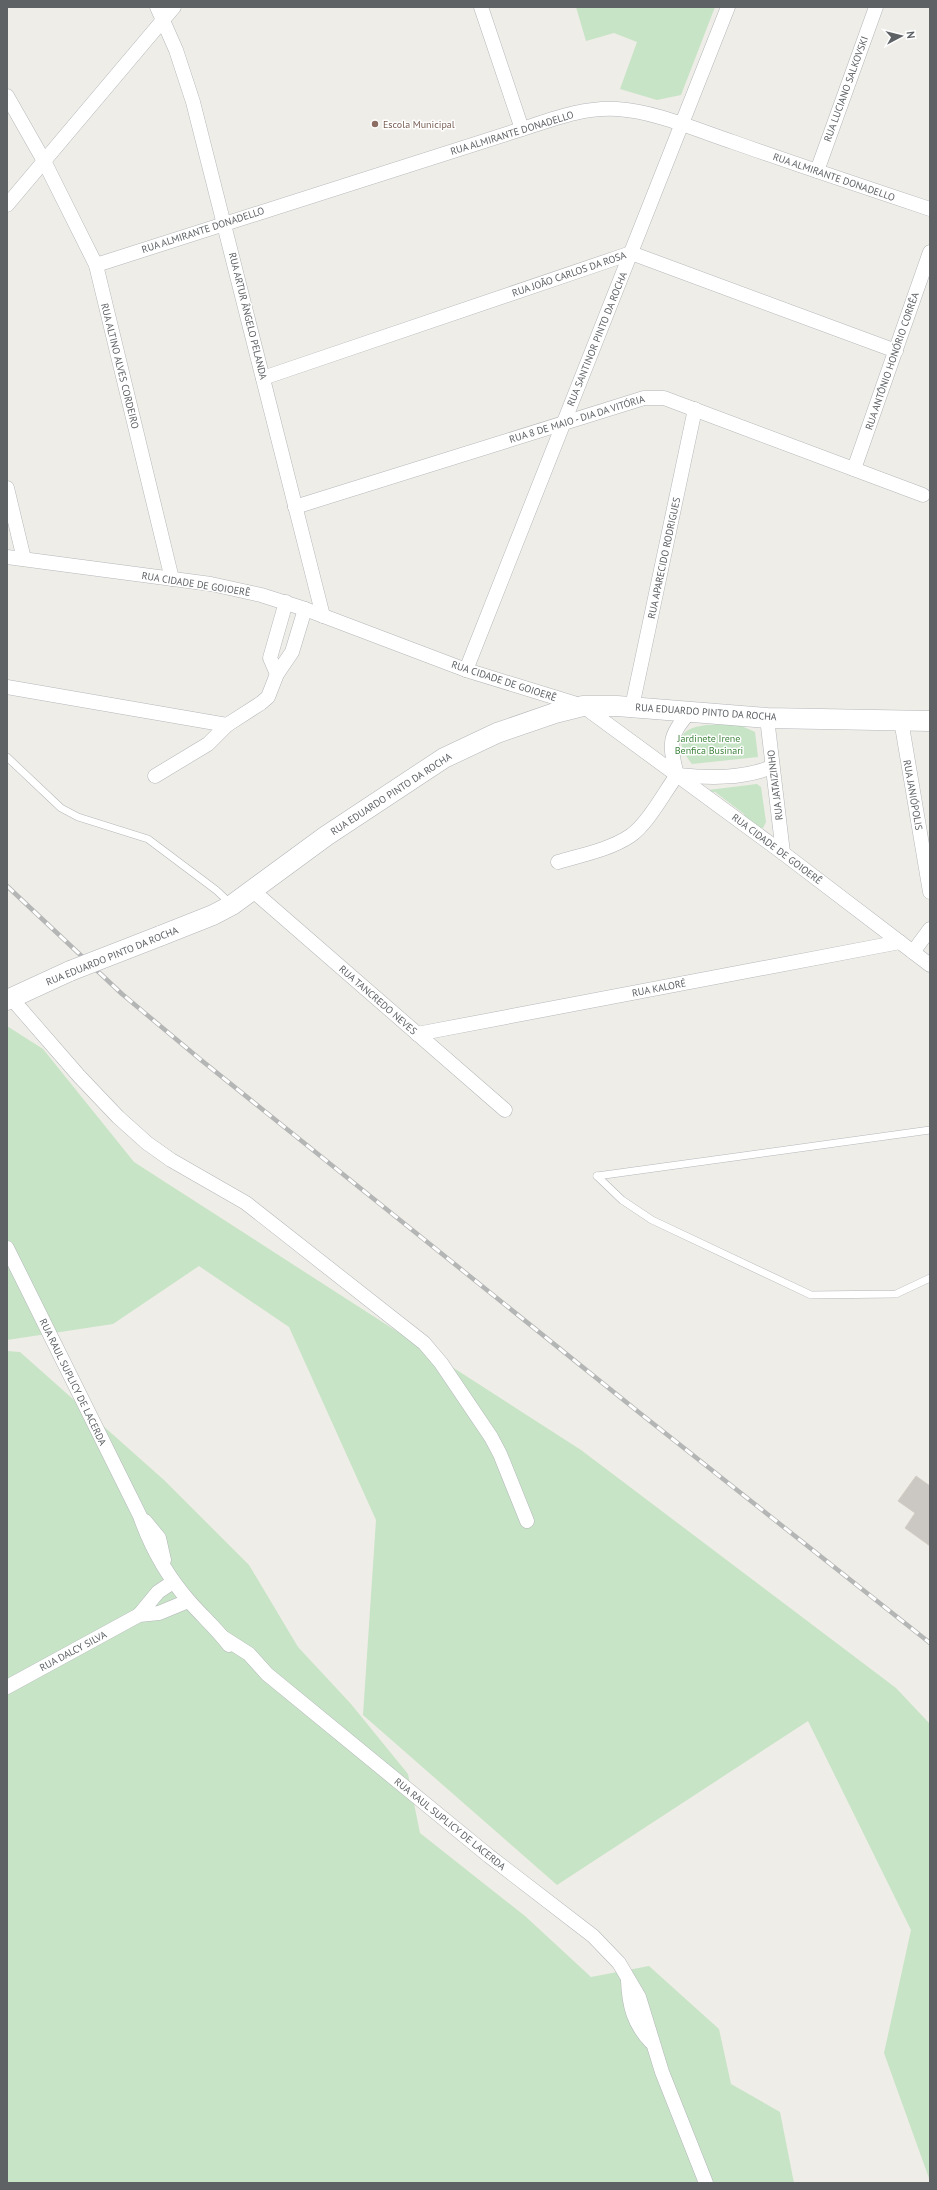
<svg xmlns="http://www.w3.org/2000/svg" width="937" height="2190" font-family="'PT Sans',sans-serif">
	<rect width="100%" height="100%" fill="#efede7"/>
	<g fill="#c7e4c6">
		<path d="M576 7H715L681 95 657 100 620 89 637 42 614 33 586 41Z"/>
		<path d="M737 724 755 732 758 757 692 764C659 721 710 725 737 724Z"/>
		<path d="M757 784 761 787 766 822 763 828 760 829 746 820 744 814 715 792H710L708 790Z"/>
		<path d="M7 1026 43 1049 134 1162 581 1450 896 1688 930 1724V2181L884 2053 911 1930 808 1721 557 1885 363 1715 376 1520 289 1327 199 1266 113 1324 7 1340Z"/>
		<path d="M7 1351 20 1352 164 1480 249 1565 298 1647 351 1704 408 1774 420 1833 525 1916 591 1977 649 1966 719 2029 731 2084 780 2112 794 2183H7Z"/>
	</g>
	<path fill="#cbc7c3" stroke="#d3cec5" d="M916 1476 930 1486V1546L905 1528 915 1513 898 1501Z"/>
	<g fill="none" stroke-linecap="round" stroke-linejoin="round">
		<g stroke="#b4b7ba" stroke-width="8">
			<g id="lane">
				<path d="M7 757 61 808 78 817 148 839 216 890 231 904"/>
				<path d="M597 1176 622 1200 652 1220 811 1295 896 1294 930 1278"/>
				<path d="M597 1176 930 1130"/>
			</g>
		</g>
		<g stroke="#b4b7ba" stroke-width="15">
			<g id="street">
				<path d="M157 7 176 50 193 102 323 616"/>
				<path d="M481 7 522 129"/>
				<path d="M7 96 44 161 96 265 172 579"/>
				<path d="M817 171 876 7"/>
				<path d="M7 205 174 7"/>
				<path d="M96 265 522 129C553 119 584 107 617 109 654 111 697 130 733 142 798 165 864 187 930 209"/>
				<path d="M263 378 631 253 896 351"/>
				<path d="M854 469 930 252"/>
				<path d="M7 488 24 559"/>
				<path d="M295 507 644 398H664L923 495"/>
				<path d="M7 557 211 584 261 595 305 609 466 670 583 706 783 853 930 965"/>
				<path d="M466 670 728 7"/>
				<path d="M277 674 270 658 286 602"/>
				<path d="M7 687 227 725"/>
				<path d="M632 707 695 409"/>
				<path d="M767 718 783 853"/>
				<path d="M901 720 930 892"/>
				<path d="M677 775C710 778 741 779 772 767"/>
				<path d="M155 776 208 744 227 725 261 703 268 697 277 674 292 652 305 609"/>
				<path d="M558 862C581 855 609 850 630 836 647 825 664 793 677 775 669 745 668 735 690 712"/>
				<path d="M252 890 505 1110"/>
				<path d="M913 952 930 929"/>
				<path d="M12 999 79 1076 118 1117 147 1143 171 1160 246 1203 424 1343 441 1363 491 1437 500 1454 527 1521"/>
				<path d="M417 1034 900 942"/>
				<path d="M7 1248 140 1516C151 1547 167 1576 189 1601 202 1616 217 1629 229 1645"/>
				<path d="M145 1521 159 1538 164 1560"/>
				<path d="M139 1615 158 1592 173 1582"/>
				<path d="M224 1638 249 1654 267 1674 489 1856 593 1936 619 1963 639 1997 662 2072 706 2183"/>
				<path d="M7 1687 139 1615 159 1613 188 1601"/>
				<path d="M628 1981C629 2006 634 2024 651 2042"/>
			</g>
		</g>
		<g stroke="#b3b6ba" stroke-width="21">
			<g id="secondary">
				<path d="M160 936 213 915 232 905 326 836 444 758 497 733 555 713 583 706H617L767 718 930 721"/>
				<path d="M7 1000 70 971"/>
			</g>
		</g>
		<use href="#lane" stroke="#fff" stroke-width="7"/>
		<use href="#street" stroke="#fff" stroke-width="14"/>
		<use href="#secondary" stroke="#fff" stroke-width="20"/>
		<g stroke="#b4b5b5" stroke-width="4.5">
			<path id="rail" d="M7 886 122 994 201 1060 641 1414 930 1643"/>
		</g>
		<use href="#rail" stroke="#fff" stroke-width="3" stroke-dasharray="9" stroke-linecap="butt"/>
		<g stroke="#b3b6ba" stroke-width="21" stroke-linecap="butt">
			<path id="secondary-bridge" d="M70 971 160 936"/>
		</g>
		<use href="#secondary-bridge" stroke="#fff" stroke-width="20"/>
	</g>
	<circle fill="#8d6e63" stroke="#fff" stroke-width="1.5" cx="375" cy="124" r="4"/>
	<g text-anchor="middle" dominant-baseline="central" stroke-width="3" stroke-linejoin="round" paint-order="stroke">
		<g font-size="10" fill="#5e6265" stroke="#fff">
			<text transform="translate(846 89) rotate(-70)">RUA LUCIANO SALKOVSKI</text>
			<text transform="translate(512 133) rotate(-17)">RUA ALMIRANTE DONADELLO</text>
			<text transform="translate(834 177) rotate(19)">RUA ALMIRANTE DONADELLO</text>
			<text transform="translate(203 230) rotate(-18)">RUA ALMIRANTE DONADELLO</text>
			<text transform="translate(569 274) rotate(-19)">RUA JOÃO CARLOS DA ROSA</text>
			<text transform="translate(248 316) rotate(76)">RUA ARTUR ÂNGELO PELANDA</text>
			<text transform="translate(597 339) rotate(-68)">RUA SANTINOR PINTO DA ROCHA</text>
			<text transform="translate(892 361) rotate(-71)">RUA ANTÔNIO HONÓRIO CORRÊA</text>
			<text transform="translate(120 366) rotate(76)">RUA ALTINO ALVES CORDEIRO</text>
			<text transform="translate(577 419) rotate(-17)">RUA 8 DE MAIO - DIA DA VITÓRIA</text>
			<text transform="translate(664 558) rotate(-78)">RUA APARECIDO RODRIGUES</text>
			<text transform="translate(196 584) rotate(9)">RUA CIDADE DE GOIOERÊ</text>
			<text transform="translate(504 681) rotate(18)">RUA CIDADE DE GOIOERÊ</text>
			<text transform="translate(706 712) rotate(4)">RUA EDUARDO PINTO DA ROCHA</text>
			<text transform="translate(775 785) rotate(-97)">RUA JATAIZINHO</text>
			<text transform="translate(391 794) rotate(-33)">RUA EDUARDO PINTO DA ROCHA</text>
			<text transform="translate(913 795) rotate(80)">RUA JANIÓPOLIS</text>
			<text transform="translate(777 849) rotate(37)">RUA CIDADE DE GOIOERÊ</text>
			<text transform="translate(112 956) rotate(-22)">RUA EDUARDO PINTO DA ROCHA</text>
			<text transform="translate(659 988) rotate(-11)">RUA KALORÉ</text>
			<text transform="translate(378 1000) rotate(41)">RUA TANCREDO NEVES</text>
			<text transform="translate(73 1382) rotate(64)">RUA RAUL SUPLICY DE LACERDA</text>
			<text transform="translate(73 1651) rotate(-28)">RUA DALCY SILVA</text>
			<text transform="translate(450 1824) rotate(39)">RUA RAUL SUPLICY DE LACERDA</text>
		</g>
		<g font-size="10" fill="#785e54" stroke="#fff" text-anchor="start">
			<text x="383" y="124">Escola Municipal</text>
		</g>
		<g font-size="10" fill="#3f843e" stroke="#fff">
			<text x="709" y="738">Jardinete Irene<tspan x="709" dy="12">Benfica Businari</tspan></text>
		</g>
	</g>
	<rect width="937" height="2190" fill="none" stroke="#5e6265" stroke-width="16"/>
	<g transform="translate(901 36) rotate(83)" stroke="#ffffff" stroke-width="3" paint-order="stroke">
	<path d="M0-3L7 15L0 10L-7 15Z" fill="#5e6265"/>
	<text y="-6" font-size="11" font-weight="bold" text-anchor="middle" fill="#5e6265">N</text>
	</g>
</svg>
